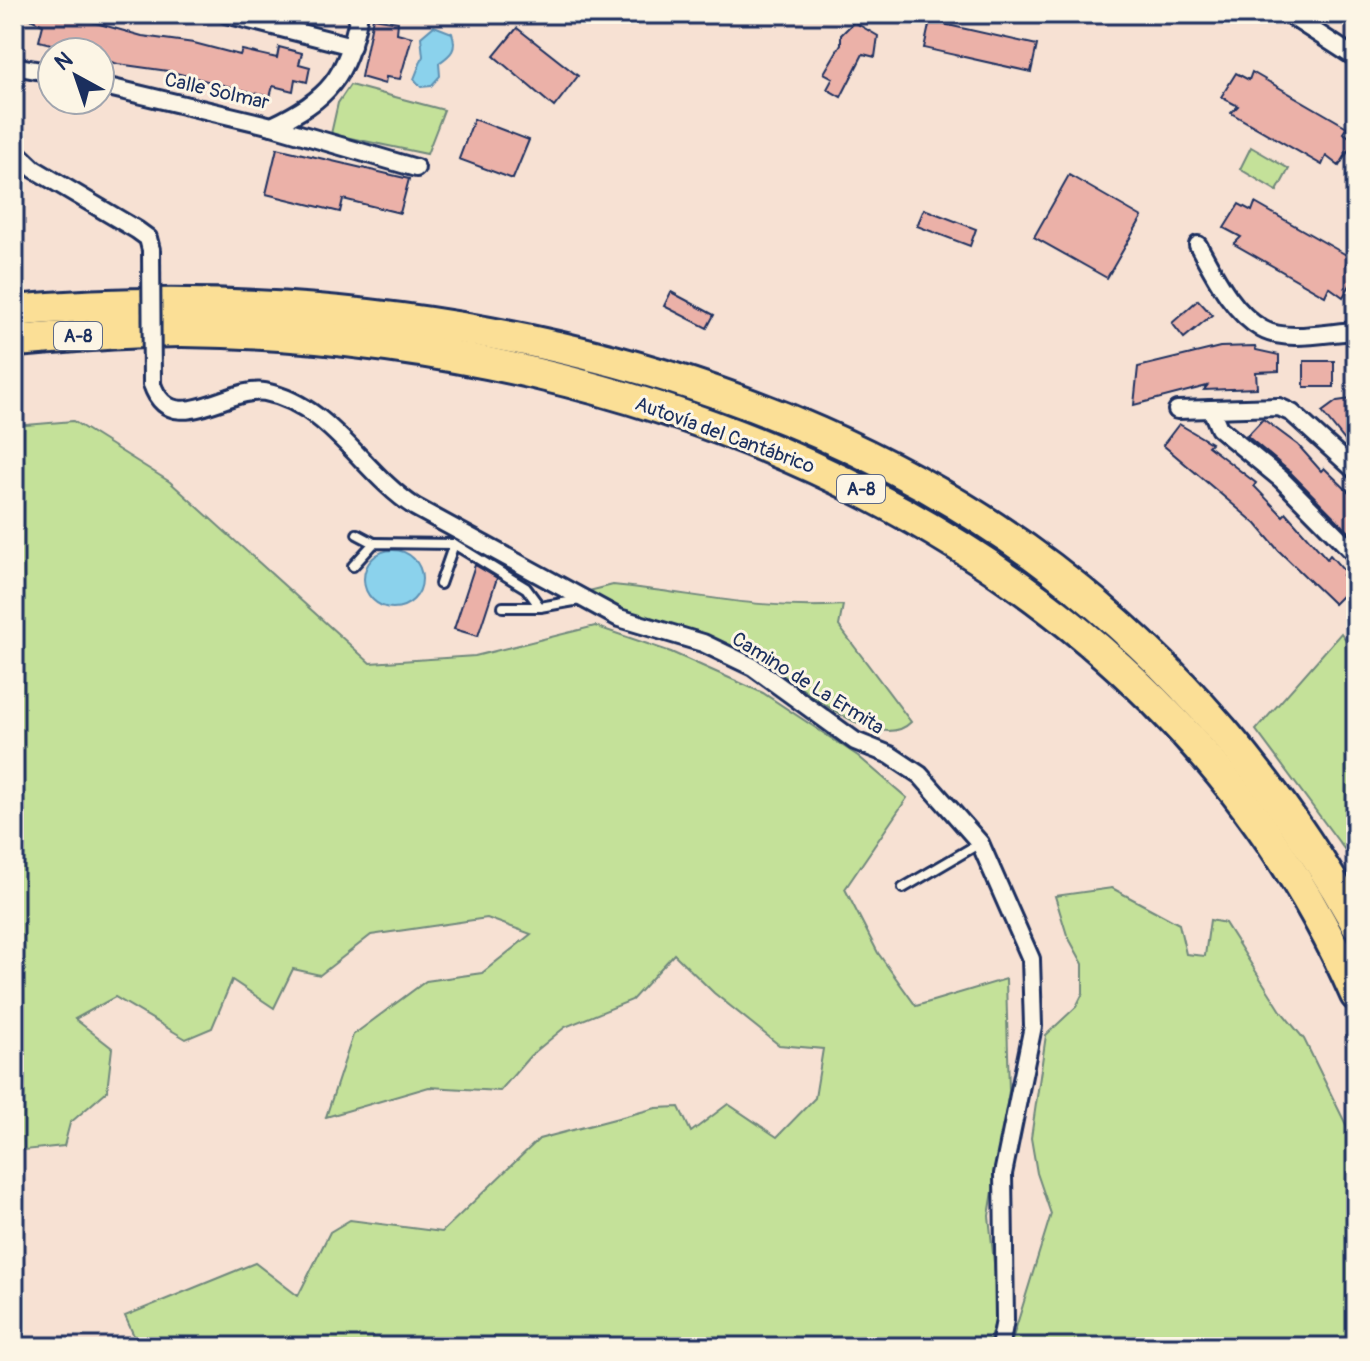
<svg xmlns="http://www.w3.org/2000/svg" width="1370" height="1361" font-family="Pangolin,sans-serif">
	<rect width="100%" height="100%" fill="#f7e1d3"/>
	<filter id="ink" filterUnits="userSpaceOnUse"><feTurbulence type="fractalNoise" baseFrequency=".0125" numOctaves="2"/><feDisplacementMap in="SourceGraphic" scale="16" xChannelSelector="R" yChannelSelector="G"/><feConvolveMatrix kernelMatrix="1 2 1 2 8 2 1 2 1" color-interpolation-filters="sRGB"/></filter>
	<g filter="url(#ink)">
		<g fill="#c4e199" stroke="#70887c" stroke-width="2">
			<path d="M350 85 444 110 427 154 331 134 338 103Z"/>
			<path d="M1251 147 1289 169 1277 191 1240 169Z"/>
			<path d="M73 421 170 482 370 663 475 656 595 626 671 652 763 693 858 756 907 798 845 889 878 953 916 1006 1006 979 1009 1091 989 1216 999 1310 987 1347H139L125 1316 255 1263 298 1296 330 1232 350 1220 442 1232 539 1139 656 1108 679 1107 691 1132 728 1104 777 1137 815 1098 823 1049 779 1045 714 993 674 954 632 1000 565 1027 530 1056 500 1091 429 1087 326 1117 353 1035 426 981 482 973 531 934 487 918 371 935 320 975 293 969 274 1008 232 980 212 1028 186 1039 115 997 75 1019 112 1048 107 1091 70 1123 64 1146 14 1151V422L26 425Z"/>
			<path d="M613 585C695 593 759 611 843 605L839 626 911 722C879 755 803 688 773 668 716 631 642 630 585 592Z"/>
			<path d="M1341 633 1356 654V865L1256 730Z"/>
			<path d="M1112 888 1179 924 1186 954 1205 956 1210 920 1225 923 1281 1011 1304 1039 1356 1145V1347H1010L1051 1214 1037 1173 1031 1138 1046 1035 1076 1007 1083 993V964L1067 935 1055 896Z"/>
		</g>
		<g fill="#8bd2ec" stroke="#5e91b3" stroke-width="2">
			<path d="M434 26 452 33C458 50 450 55 439 63L440 76 431 86 421 87 414 79 423 56 421 37Z"/>
			<circle cx="393" cy="579" r="29"/>
		</g>
		<g fill="#ebb1a8" stroke="#1b2f5e" stroke-width="2">
			<path d="M20 14H64L142 36 194 43 240 55 242 50 277 58 279 47 302 53 299 64 310 67 307 82 295 79 293 91 273 86 270 97 168 71 118 64 100 59V52H83L39 41 43 25Z"/>
			<path d="M373 18 398 22 397 33 412 37 400 79 386 77 385 84 361 77Z"/>
			<path d="M930 21 1037 45 1031 72 924 48Z"/>
			<path d="M854 22 878 36 875 57 863 54 841 97 827 89 833 78 824 73 841 44V35Z"/>
			<path d="M517 28 578 76 554 107 494 56Z"/>
			<path d="M1252 72 1347 127 1343 133 1355 140 1339 166 1326 156 1322 165 1231 113 1238 106 1221 97 1236 73 1249 80Z"/>
			<path d="M474 119 529 140 513 179 459 159Z"/>
			<path d="M277 148 409 179 400 213 343 199 340 212 266 194Z"/>
			<path d="M1069 175 1142 217 1107 278 1034 237Z"/>
			<path d="M1255 203 1350 257 1346 264 1356 269V275L1343 297 1329 287 1325 296 1234 244 1241 237 1224 228 1239 204 1252 211Z"/>
			<path d="M924 209 976 229 970 246 917 226Z"/>
			<path d="M671 292 714 315 707 328 664 306Z"/>
			<path d="M1198 300 1212 315 1184 338 1172 323Z"/>
			<path d="M1255 346 1256 350 1279 355V371L1256 372 1257 388 1204 390 1207 386 1134 405 1138 367 1220 347Z"/>
			<rect x="1304" y="361" width="30" height="26"/>
			<path d="M1351 399 1356 402V433L1346 442 1322 412 1337 401Z"/>
			<path d="M1263 419 1298 445 1321 471 1324 468 1356 499V539L1289 471 1247 436Z"/>
			<path d="M1179 424 1211 443 1208 446 1256 483 1254 486 1283 516 1286 513 1327 559 1330 555 1345 572 1343 575 1353 585 1334 604 1278 550 1256 524 1163 445Z"/>
			<path d="M475 565 497 578 478 636 454 629Z"/>
		</g>
		<g fill="none" stroke-linecap="round" stroke-linejoin="round">
			<g stroke="#1b2f5e" stroke-width="14">
				<g id="lane">
					<path d="M357 534 374 543"/>
					<path d="M353 566 374 543 454 544 526 588 540 607 580 600"/>
					<path d="M440 584 454 544"/>
					<path d="M503 607H540"/>
					<path d="M903 888 980 843"/>
				</g>
			</g>
			<g stroke="#1b2f5e" stroke-width="22">
				<g id="street">
					<path d="M226 14 352 46"/>
					<path d="M1288 14 1356 58"/>
					<path d="M14 66 52 73"/>
					<path d="M100 85 272 126C329 99 347 77 359 14"/>
					<path d="M272 126 416 168"/>
					<path d="M14 150 34 169 137 230 148 238 151 250"/>
					<path d="M1198 245C1214 274 1232 312 1262 329 1286 343 1330 332 1356 331"/>
					<path d="M152 384C171 441 230 385 265 392 331 405 362 473 415 507L619 618 703 643 753 667 855 741 890 755 920 775 980 843 1031 959 1033 1026 1003 1174 1005 1320 1000 1347"/>
					<path d="M1211 409 1219 428 1281 479 1356 555"/>
					<path d="M1177 410 1279 407 1292 413 1356 471"/>
				</g>
			</g>
			<g stroke="#1b2f5e" stroke-width="36">
				<g id="highway">
					<path d="M14 311C362 279 768 353 1051 568 1176 664 1280 785 1356 923"/>
					<path d="M14 341C70 337 126 331 182 331 650 336 1158 543 1356 995"/>
				</g>
			</g>
			<use href="#lane" stroke="#fcf5e5" stroke-width="8"/>
			<use href="#street" stroke="#fcf5e5" stroke-width="16"/>
			<use href="#highway" stroke="#fbdf96" stroke-width="30"/>
			<g stroke="#1b2f5e" stroke-width="22" stroke-linecap="butt">
				<path id="street-bridge" d="M151 250 152 384"/>
			</g>
			<use href="#street-bridge" stroke="#fcf5e5" stroke-width="16"/>
		</g>
	</g>
	<g text-anchor="middle" dominant-baseline="central" stroke-width="6" stroke-linejoin="round" paint-order="stroke">
		<g fill="#fcf5e5" stroke="#5e6a86" stroke-width="2">
			<rect x="54" y="322" width="48" height="28" rx="6"/>
			<rect x="837" y="475" width="48" height="28" rx="6"/>
		</g>
		<g font-size="18" font-weight="bold" fill="#1b2f5e">
			<text x="78" y="336">A-8</text>
			<text x="861" y="489">A-8</text>
		</g>
		<g font-size="20" fill="#1b2f5e" stroke="#fcf5e5">
			<text transform="translate(217 91) rotate(13)">Calle Solmar</text>
			<text transform="translate(725 435) rotate(20)">Autovía del Cantábrico</text>
			<text transform="translate(808 683) rotate(32)">Camino de La Ermita</text>
		</g>
	</g>
	<rect width="1370" height="1361" fill="none" stroke="#fcf5e5" stroke-width="48"/>
	<rect x="24" y="24" width="1322" height="1313" fill="none" stroke="#1b2f5e" stroke-width="3" filter="url(#ink)"/>
	<g transform="translate(76 76) rotate(320)"><circle r="38" fill="#fcf5e5" stroke="#a2a6af" stroke-width="2"/>
	<path d="M0-6L14 30L0 20L-14 30Z" fill="#1b2f5e"/>
	<text y="-12" font-size="22" font-weight="bold" text-anchor="middle" fill="#1b2f5e">N</text>
	</g>
</svg>
